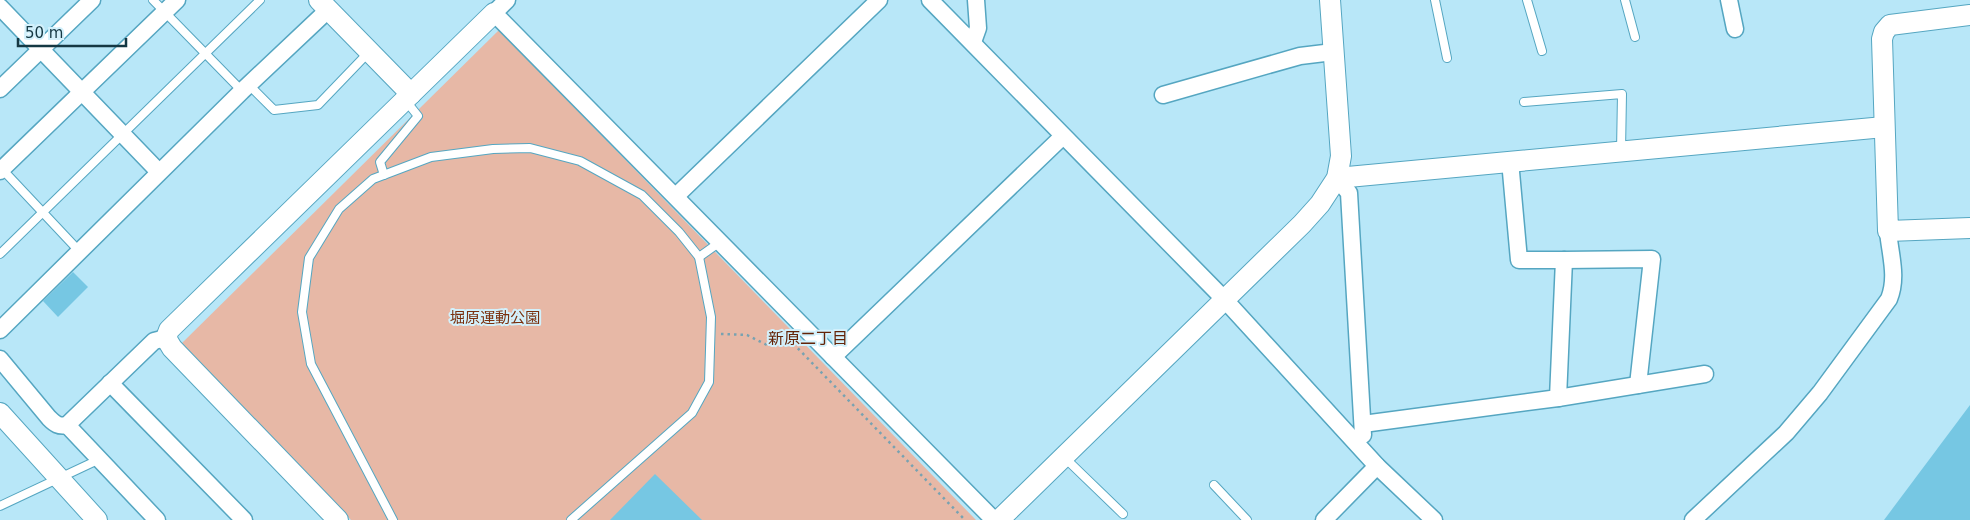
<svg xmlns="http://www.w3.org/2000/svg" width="1970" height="520" font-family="'DejaVu Sans','Noto Sans JP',sans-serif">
	<rect width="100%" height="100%" fill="#b8e7f8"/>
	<path fill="#e7b8a6" d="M499 30 976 520H351L181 344Z"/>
	<g fill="#76c7e3">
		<path d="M73 272 88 287 58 317 43 301Z"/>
		<path d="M1970 405V520H1884Z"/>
		<path d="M655 474 702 520H610Z"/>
	</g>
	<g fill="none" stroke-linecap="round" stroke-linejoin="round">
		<g stroke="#55a6c1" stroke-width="10">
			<g id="service">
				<path d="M153 0 242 91"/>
				<path d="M1435 0 1447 58"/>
				<path d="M1527 0 1542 51"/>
				<path d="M1625 0 1635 37"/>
				<path d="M248 84 274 110 318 105 368 53"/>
				<path d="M1524 102 1622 94 1621 151"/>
				<path d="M1 168 80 252"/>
				<path d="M384 175 380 162 418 116 406 101"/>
				<path d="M0 254 260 0"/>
				<path d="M699 257 720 242"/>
				<path d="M1065 458 1123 514"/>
				<path d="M1214 485 1247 520"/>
				<path d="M0 506 100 459"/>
				<path d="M393 520 311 364 302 312 309 258 339 209 373 179 431 157 493 149 530 148 580 161 642 195 679 232 699 257 711 317 709 382 692 413 571 520"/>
			</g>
		</g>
		<g stroke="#55a6c1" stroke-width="19">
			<g id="minor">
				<path d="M507 0 494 13 994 520"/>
				<path d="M930 0 1225 300 1377 466 1434 520"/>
				<path d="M1729 0 1735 29"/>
				<path d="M0 7 159 172"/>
				<path d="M973 42 978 28 976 0"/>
				<path d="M0 89 92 0"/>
				<path d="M1163 95 1300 56 1333 52"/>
				<path d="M0 171 177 0"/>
				<path d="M1337 178 1349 193 1363 435"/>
				<path d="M676 196 879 0"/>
				<path d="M1564 260 1652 259 1638 385"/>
				<path d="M0 330 242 91 328 10"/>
				<path d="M833 357 1062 137"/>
				<path d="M0 359 49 418C55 424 59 427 67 425L154 341 166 338"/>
				<path d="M110 383 244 520"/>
				<path d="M1558 398 1705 374"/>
				<path d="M1363 424 1558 398 1564 260H1519L1510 161"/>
				<path d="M67 425 157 520"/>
				<path d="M1324 520 1377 466"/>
				<path d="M1693 520 1786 433 1820 393 1889 299C1898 277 1890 254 1888 231"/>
			</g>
		</g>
		<g stroke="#55a6c1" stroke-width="22">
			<g id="tertiary">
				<path d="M319 0 411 94"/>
				<path d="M1970 15 1890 25 1884 32 1882 39 1888 231 1970 228"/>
				<path d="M1337 178 1884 127"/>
				<path d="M0 413 97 520"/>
				<path d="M338 520 172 348 166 338 169 330 494 13"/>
				<path d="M999 520 1302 224 1320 204 1337 178 1341 156 1330 0"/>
			</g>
		</g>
		<path stroke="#78a2b1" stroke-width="2.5" stroke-dasharray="2.5 4" stroke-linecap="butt" d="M721 334 747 335 767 345 782 332 965 520"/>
		<use href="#service" stroke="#fff" stroke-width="8"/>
		<use href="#minor" stroke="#fff" stroke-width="16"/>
		<use href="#tertiary" stroke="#fff" stroke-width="20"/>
	</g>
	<g text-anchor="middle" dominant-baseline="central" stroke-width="4" stroke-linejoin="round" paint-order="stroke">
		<g font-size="15" fill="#7a300e" stroke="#d3f1fc">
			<text x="495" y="318">堀原運動公園</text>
		</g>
		<g font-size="16" fill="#642407" stroke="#d3f1fc">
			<text x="808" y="338">新原二丁目</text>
		</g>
	</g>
	<path d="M18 38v8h108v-8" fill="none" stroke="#153843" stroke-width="2.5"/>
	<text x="25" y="38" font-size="15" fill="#153843" stroke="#d3f1fc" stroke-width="4" paint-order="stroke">50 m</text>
</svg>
